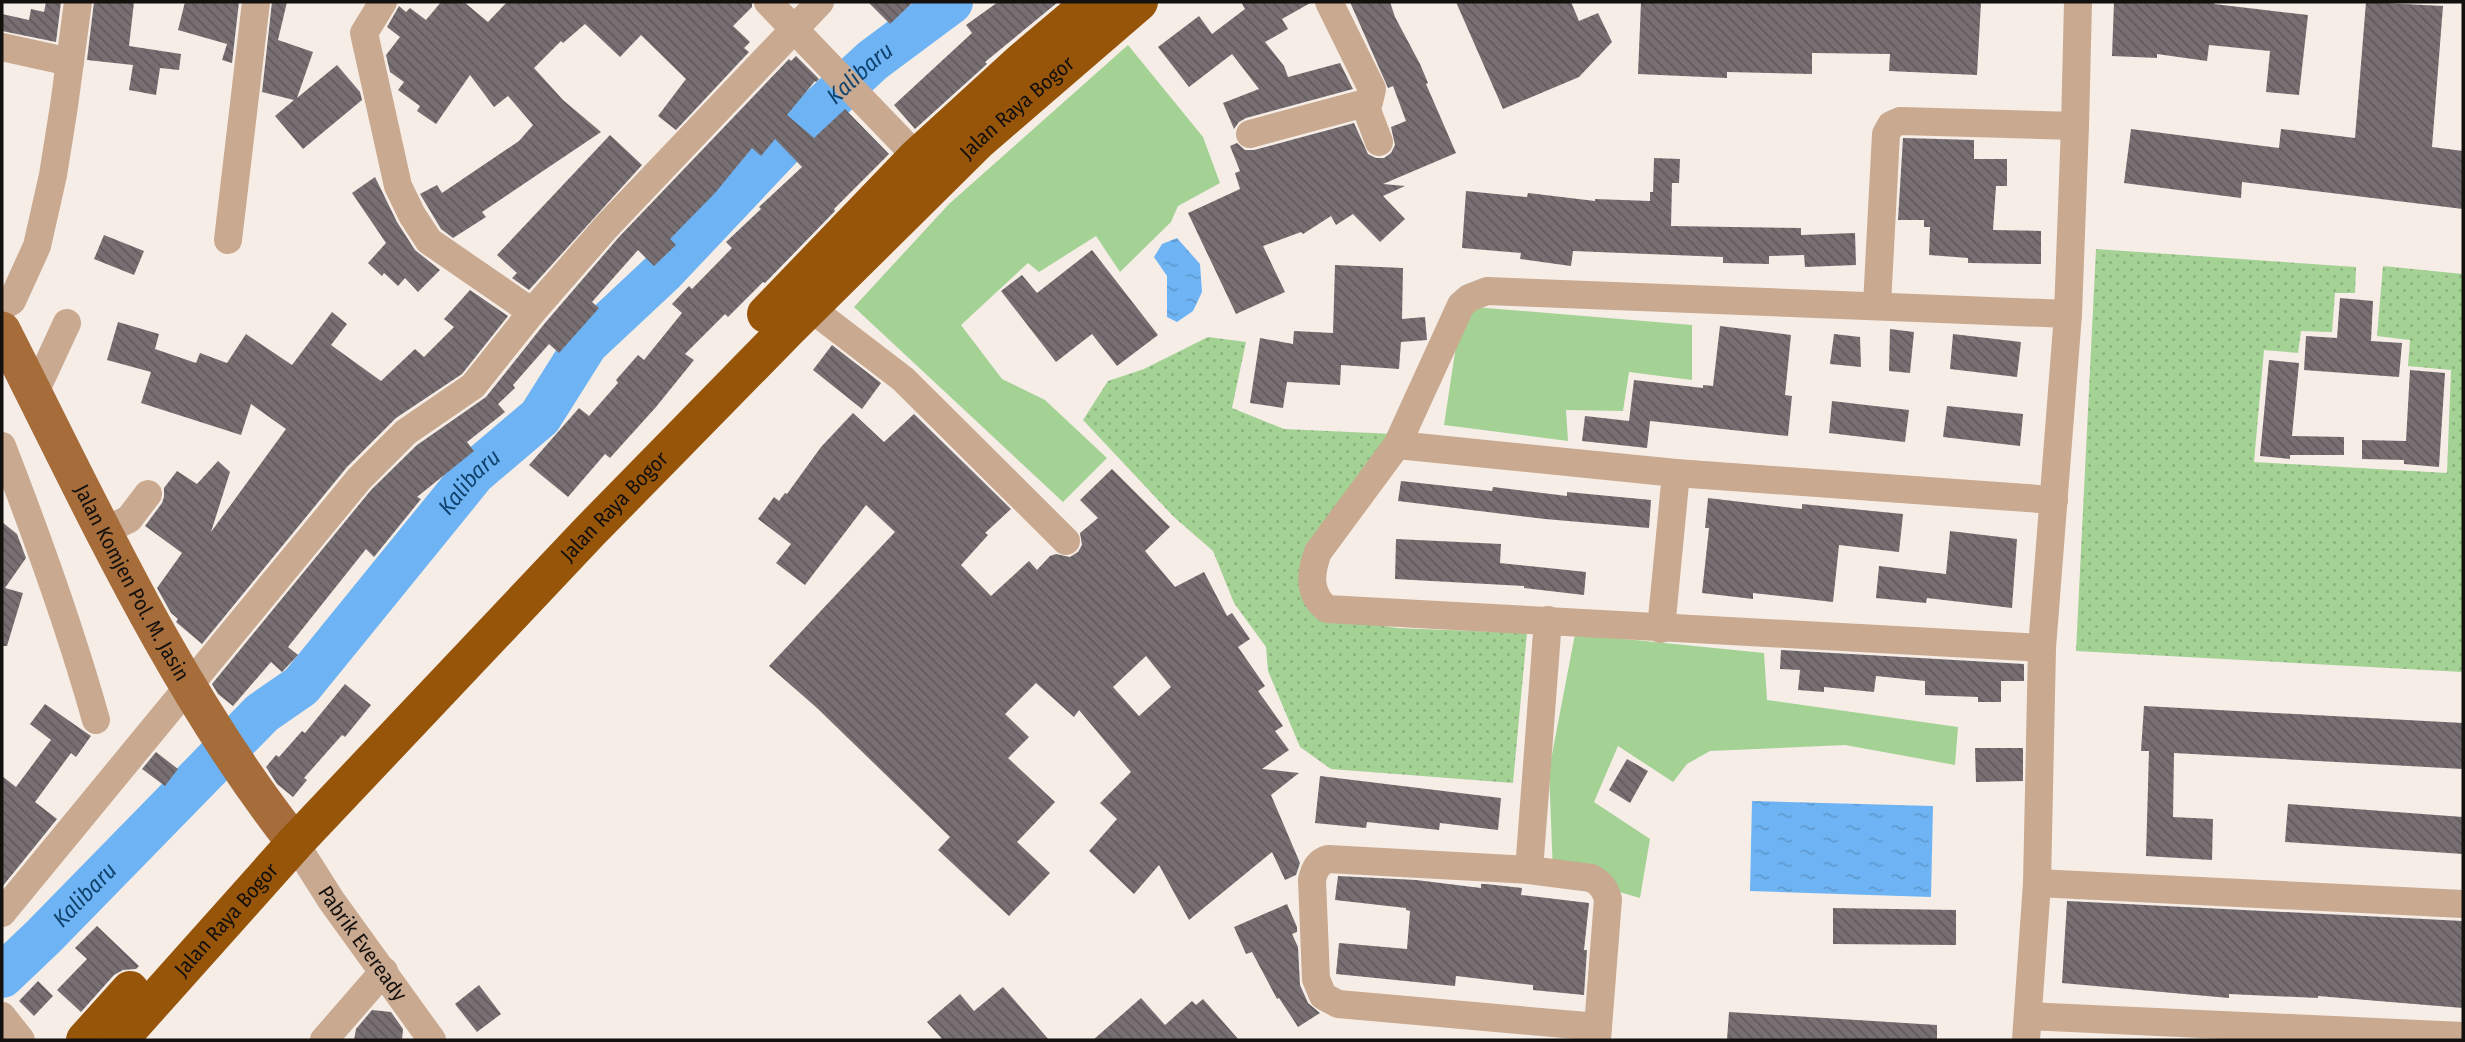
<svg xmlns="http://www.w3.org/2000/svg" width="2465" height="1042" font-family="'Fira Sans Condensed',sans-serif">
	<defs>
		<pattern id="grass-dots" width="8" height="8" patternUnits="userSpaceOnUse" patternTransform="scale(1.75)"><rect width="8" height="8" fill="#a4d295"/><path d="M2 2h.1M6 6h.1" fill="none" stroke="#8cb37f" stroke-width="1.8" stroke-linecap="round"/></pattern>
		<pattern id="water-ripples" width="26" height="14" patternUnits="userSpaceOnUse" patternTransform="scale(1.75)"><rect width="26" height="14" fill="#6eb4f4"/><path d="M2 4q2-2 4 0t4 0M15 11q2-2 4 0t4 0" fill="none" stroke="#5e9ad0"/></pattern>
		<pattern id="building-back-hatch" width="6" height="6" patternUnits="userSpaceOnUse" patternTransform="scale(1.75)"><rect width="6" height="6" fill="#786f72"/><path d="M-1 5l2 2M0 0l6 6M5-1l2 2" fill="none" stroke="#615a5c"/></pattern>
	</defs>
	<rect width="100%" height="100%" fill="#f6ede7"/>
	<g fill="url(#grass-dots)">
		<path d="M2096 249 2356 267 2355 293H2335L2332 332 2301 331 2298 353 2264 350 2254 462 2447 473 2451 370 2408 366 2410 340 2377 336 2383 266 2463 274V672L2076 651Z"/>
		<path d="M1208 337 1246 342 1232 408 1284 429 1394 434 1308 551 1340 619 1397 628 1527 633 1513 783 1331 769 1300 747 1268 671 1266 647 1234 603 1213 551 1174 517 1083 420 1108 381 1144 369Z"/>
	</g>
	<g fill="#a4d295">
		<path d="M1128 45 1203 137 1220 183 1178 206 1171 222 1120 272 1096 236 1039 272 1028 263 961 325 1002 379 1045 400 1107 458 1063 502 854 307 949 204Z"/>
		<path d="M1462 306 1692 325V380L1629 372 1623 411 1566 410 1568 441 1444 425Z"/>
		<path d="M1575 634 1764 653 1767 700 1958 727 1955 765 1845 745 1710 751 1687 764 1673 782 1618 746 1594 802 1650 839 1640 898 1553 873 1549 770Z"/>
	</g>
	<g fill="url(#water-ripples)">
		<path d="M1177 238 1200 264 1202 292 1193 311 1177 322 1167 317V276L1154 257 1162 244Z"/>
		<path d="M1752 801 1933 806 1931 897 1750 891Z"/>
	</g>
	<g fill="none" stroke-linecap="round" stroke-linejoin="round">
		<path stroke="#6eb4f4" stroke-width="44" id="s1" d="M2 976 44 936 262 713 301 686 474 473 540 417 586 344 663 272 796 131 873 60 951 2"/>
	</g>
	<g fill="url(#building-back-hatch)" fill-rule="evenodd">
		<path d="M46 2H61L56 42 2 31V14L29 20 31 9 44 12Z"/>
		<path d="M94 2H134L129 46 181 54 179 70 160 68 156 95 129 90 133 65 87 60Z"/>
		<path d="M185 2H239L232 63 222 60 227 44 178 30Z"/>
		<path d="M272 2H287L278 40 313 52 297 98 337 65 360 92 362 100 303 149 275 116 294 100 262 92Z"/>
		<path d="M441 2H464L488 22 507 2H752V7L733 26 750 42 744 48 749 52 676 130 658 116 686 79 641 35 620 57 585 24 563 43 561 41 534 68 563 100 601 132 482 212 486 217 453 238 441 229 420 194 437 185 442 193 519 141 533 125 508 96 494 107 470 75 436 124 417 111 420 106 398 90 404 82 390 72 386 55 400 37 387 27 399 6 406 12 410 8 426 20Z"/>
		<path d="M868 2H913L890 24Z"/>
		<path d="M998 2H1058L985 62 987 64 915 129 894 105 972 33 966 25Z"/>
		<path d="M1241 2H1312L1282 19 1288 29 1265 42 1284 66 1288 77 1340 63 1353 89 1246 118 1239 122 1234 129 1223 103 1259 89 1232 54 1189 87 1158 47 1199 16 1212 34 1245 9Z"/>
		<path d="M1350 2H1390L1395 17 1420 64 1428 83 1426 84 1456 153 1383 184 1405 186 1383 196 1405 219 1380 242 1353 214 1336 225 1331 216 1303 234 1301 232 1263 246 1285 292 1236 314 1188 213 1240 189 1235 173 1240 171 1230 146 1237 143 1245 150H1254L1354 123 1368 154 1376 158H1384L1391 153 1395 145 1391 127 1406 121 1393 86 1388 88Z"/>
		<path d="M1456 2H1571L1579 21 1598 13 1612 42 1579 77 1503 109Z"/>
		<path d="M1641 2H1981L1977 75 1889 71 1890 54 1812 53V74L1727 72V78L1638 74Z"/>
		<path d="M2114 2H2215L2214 4 2308 15 2299 95 2266 92 2270 51 2209 45 2207 61 2157 54V58L2112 56Z"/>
		<path d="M2366 2 2443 6 2432 147 2463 151V209L2242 182 2241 198 2124 183 2131 129 2279 148 2281 129 2355 138Z"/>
		<path d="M796 56 819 79 816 82 815 81 787 115 814 138 845 109 889 154 834 209 835 211 765 283 763 282 728 317 725 314 685 354 694 360 656 407 610 458 605 454 568 497 529 465 579 408 589 416 618 383 616 380 638 355 644 360 682 313 672 304 689 286 692 289 732 248 726 242 761 209 759 207 802 167 775 139 761 156 752 148 715 193 670 239 676 245 654 266 638 250 592 302 599 308 559 353 549 344 513 385 515 388 498 404 505 412 467 442 474 451 417 497 421 499 374 557 366 549 288 647 298 655 282 672 271 662 233 706 218 694 212 684 371 490 417 445 486 397 545 323 619 237 789 59 791 61Z"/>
		<path d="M610 135 642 165 529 290 512 278 517 273 497 255Z"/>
		<path d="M1903 138 1974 140V159H2007V186H1996L1993 230 2041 231V264L1968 263V258L1929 255 1930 227H1924V220H1898Z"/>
		<path d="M1654 158 1680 159 1679 183H1672L1671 226 1801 228V235L1855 233 1856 265 1805 267 1804 255 1769 256V264L1723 263V257L1573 251 1571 266 1520 259 1521 253 1462 248 1466 191 1527 197 1528 193 1595 201V199L1650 201V192H1653Z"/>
		<path d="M375 177 397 222 415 250 440 270 418 292 405 278 398 286 384 273 382 276 368 263 386 243 352 193Z"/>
		<path d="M104 235 144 251 134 275 94 259Z"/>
		<path d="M1092 250 1158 335 1117 366 1092 334 1056 362 1001 291 1022 275 1037 293Z"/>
		<path d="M1335 265 1403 268 1402 319 1425 317 1427 340 1401 342 1399 369 1341 365 1340 385 1287 382 1283 408 1250 403 1260 338 1293 344 1294 331 1333 333Z"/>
		<path d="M470 290 508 316 462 374 396 418 347 467 202 644 176 622 178 619 171 613 157 588 182 553 145 526 162 503 164 497V488L177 471 197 484 218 461 230 472 211 532 286 429 251 404 241 435 141 403 151 372 107 360 118 322 159 334 155 349 196 363 200 353 227 363 246 334 292 365 332 312 347 324 331 345 381 381 415 349 424 357 454 327 444 319Z"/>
		<path d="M2340 298 2373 301 2371 341 2402 343 2399 377 2304 370 2306 336 2337 338Z"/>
		<path d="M1720 326 1791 335 1785 395 1792 396 1788 436 1650 421 1647 448 1582 441 1585 416 1629 421 1634 380 1703 388V385L1713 386Z"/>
		<path d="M1890 329 1914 332 1910 373 1889 371Z"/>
		<path d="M1834 334 1860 337 1861 367 1830 364Z"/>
		<path d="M1953 334 2021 342 2017 377 1950 369Z"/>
		<path d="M832 345 881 383 862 409 813 370Z"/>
		<path d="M2269 360 2299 363 2292 436 2344 437V455H2290V459L2260 456Z"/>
		<path d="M2410 370 2445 373 2439 467 2404 464V460L2362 459V440L2406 441Z"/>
		<path d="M1832 401 1909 410 1905 442 1829 433Z"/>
		<path d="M1947 406 2023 414 2020 446 1943 437Z"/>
		<path d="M853 413 884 442 914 414 1011 509 985 533 988 535 961 565 991 596 1029 561 1037 570 1050 556 1056 554 1070 557 1078 552 1082 545 1080 533 1098 518 1080 500 1112 469 1170 527 1145 551 1175 587 1204 572 1227 616 1232 613 1250 639 1238 647 1265 686 1258 691 1283 726 1275 731 1289 750 1262 769 1299 773 1271 795 1300 863 1296 875 1285 880 1272 852 1189 920 1159 865 1134 894 1089 851 1117 819 1100 803 1131 772 1079 710 1074 717 1036 683 1005 714 1029 737 1008 758 1055 802 1017 842 1050 873 1009 916 938 850 950 837 817 708 769 666 895 532 866 505 805 585 776 563 791 544 758 519 774 497 779 501 785 493 787 494 821 447ZM1146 656 1171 687 1139 716 1113 687Z"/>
		<path d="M1401 481 1492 491 1493 487 1567 496V492L1651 500 1649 528 1545 519 1398 501Z"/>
		<path d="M1708 498 1802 509V504L1903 514 1899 552 1839 545 1833 602 1753 593V599L1702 593 1709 528H1705Z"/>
		<path d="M2 522 17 534 26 558 5 588 23 593 7 646H2Z"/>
		<path d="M1950 531 2017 539 2012 608 1927 598 1926 603 1876 598 1879 566 1946 574Z"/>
		<path d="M1396 539 1501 544 1500 563 1586 572 1584 595 1524 588V586L1395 579Z"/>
		<path d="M1781 650 2024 664V681H2001V702H1978V697L1925 695V681L1876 676 1874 692 1824 687V692L1798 690 1800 670 1780 669Z"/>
		<path d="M345 684 371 705 345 737 342 735 304 778 307 780 293 797 277 784 266 767 276 755 279 757 302 731 305 733Z"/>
		<path d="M45 704 91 736 76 757 71 753 35 802 57 819 2 887V776L16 787 51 740 30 724Z"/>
		<path d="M2144 706 2463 723V769L2174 753 2173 817 2213 819 2212 860 2146 856 2149 751H2141Z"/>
		<path d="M1975 748H2023V781L1976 782Z"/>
		<path d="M156 752 178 769 165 786 142 769Z"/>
		<path d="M1627 759 1648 771 1630 803 1609 790Z"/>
		<path d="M1320 776 1501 798 1498 830 1440 823 1439 830 1367 822 1366 828 1315 823Z"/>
		<path d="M2288 804 2463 817V854L2285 842Z"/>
		<path d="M1338 876 1416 880 1481 888V884H1486L1522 888 1521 895 1589 903 1584 950H1587L1584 995 1533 990V985L1456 976 1455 986 1336 974 1339 943 1407 949 1410 911 1406 910V908L1335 900Z"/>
		<path d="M2067 901 2463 921V1008L2318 996V998L2229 994V998L2062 983Z"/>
		<path d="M1287 904 1297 927V932L1292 934 1298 947 1300 985 1308 1003 1320 1013 1298 1027 1279 998 1277 999 1252 952 1246 954 1234 927Z"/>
		<path d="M1833 908 1956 910V945L1833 944Z"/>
		<path d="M97 926 139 966 136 969 123 970 114 975 81 1012 57 990 87 959 75 948Z"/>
		<path d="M38 981 53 996 34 1016 19 1001Z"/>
		<path d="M479 985 501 1014 477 1032 455 1004Z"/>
		<path d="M1003 987 1049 1040H943L927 1022 960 994 974 1011Z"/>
		<path d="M1141 998 1165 1025 1192 1001 1196 1005 1203 999 1239 1040H1093Z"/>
		<path d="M372 1010 391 1012 403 1029 402 1040H354L356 1029Z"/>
		<path d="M1729 1012 1937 1025V1040H1727Z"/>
	</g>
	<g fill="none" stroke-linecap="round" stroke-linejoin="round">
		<g stroke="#c9a98f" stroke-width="28">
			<path d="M383 2 364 33 398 186 412 215 429 241 532 312"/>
			<path d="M768 2 917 157"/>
			<path d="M2 47 70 62"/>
			<path d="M1365 105 1379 142"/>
			<path d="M1250 134 1369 102 1372 89 1329 2"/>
			<path d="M228 240 256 2"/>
			<path d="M1877 305 1886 134 1891 125 1900 121 2075 126 2078 2"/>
			<path d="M2 307 12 301 37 246 53 175 64 106 78 2"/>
			<path d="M809 307 903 379 1066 541"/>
			<path d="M34 394 67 323"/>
			<path d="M1397 445 1676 473 2054 500"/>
			<path d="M2 446C37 536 70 627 96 720"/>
			<path d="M105 531 129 519 148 494"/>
			<path d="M1548 620 1529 870 1328 859C1318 862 1314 870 1312 880L1316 979 1323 996 1338 1004 1598 1027"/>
			<path d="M1661 629 1676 473"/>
			<path d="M2042 648 1327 609C1308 594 1310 573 1318 552L1397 445 1461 305 1469 298 1487 291 2068 314"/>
			<path id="s2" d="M295 843 331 900 432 1040"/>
			<path d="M1529 870 1591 878C1601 883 1605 889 1608 899L1597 1040"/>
			<path d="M2037 883 2463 904"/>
			<path d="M2 913 359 479 406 432 473 386 532 312 607 226 820 2"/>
			<path d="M2 1016 21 1040"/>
			<path d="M2028 1016 2463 1036"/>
			<path d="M324 1040 384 971"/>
			<path d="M2026 1040 2037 883 2042 648 2068 314 2075 126"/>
		</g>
		<path stroke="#a66c39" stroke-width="37" id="s3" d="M2 330C91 505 173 688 295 843"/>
		<g stroke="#97550a" stroke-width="38">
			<path d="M766 314 917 157 1021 62 1092 2"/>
			<path d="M85 1040 130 990"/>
			<path id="s4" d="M119 1040 295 843 590 531 787 330 979 140 1139 2"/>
		</g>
	</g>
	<g text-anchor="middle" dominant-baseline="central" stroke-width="5" stroke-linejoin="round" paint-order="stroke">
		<g font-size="21" fill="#13100e" stroke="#fefcfb">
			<text stroke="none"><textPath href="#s4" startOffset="1295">Jalan Raya Bogor</textPath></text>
			<text stroke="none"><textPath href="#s4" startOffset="728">Jalan Raya Bogor</textPath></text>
			<text stroke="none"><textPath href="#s3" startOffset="284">Jalan Komjen Pol. M. Jasin</textPath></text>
			<text stroke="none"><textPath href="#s4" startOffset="161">Jalan Raya Bogor</textPath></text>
			<text stroke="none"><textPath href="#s2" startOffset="121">Pabrik Eveready</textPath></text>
		</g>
		<g font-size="23" font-style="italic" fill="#10436d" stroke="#fefcfb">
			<text stroke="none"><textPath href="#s1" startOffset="1250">Kalibaru</textPath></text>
			<text stroke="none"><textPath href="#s1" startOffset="682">Kalibaru</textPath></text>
			<text stroke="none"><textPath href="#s1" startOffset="116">Kalibaru</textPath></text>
		</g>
	</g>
	<rect width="2465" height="1042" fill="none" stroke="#13100e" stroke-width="7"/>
</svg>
